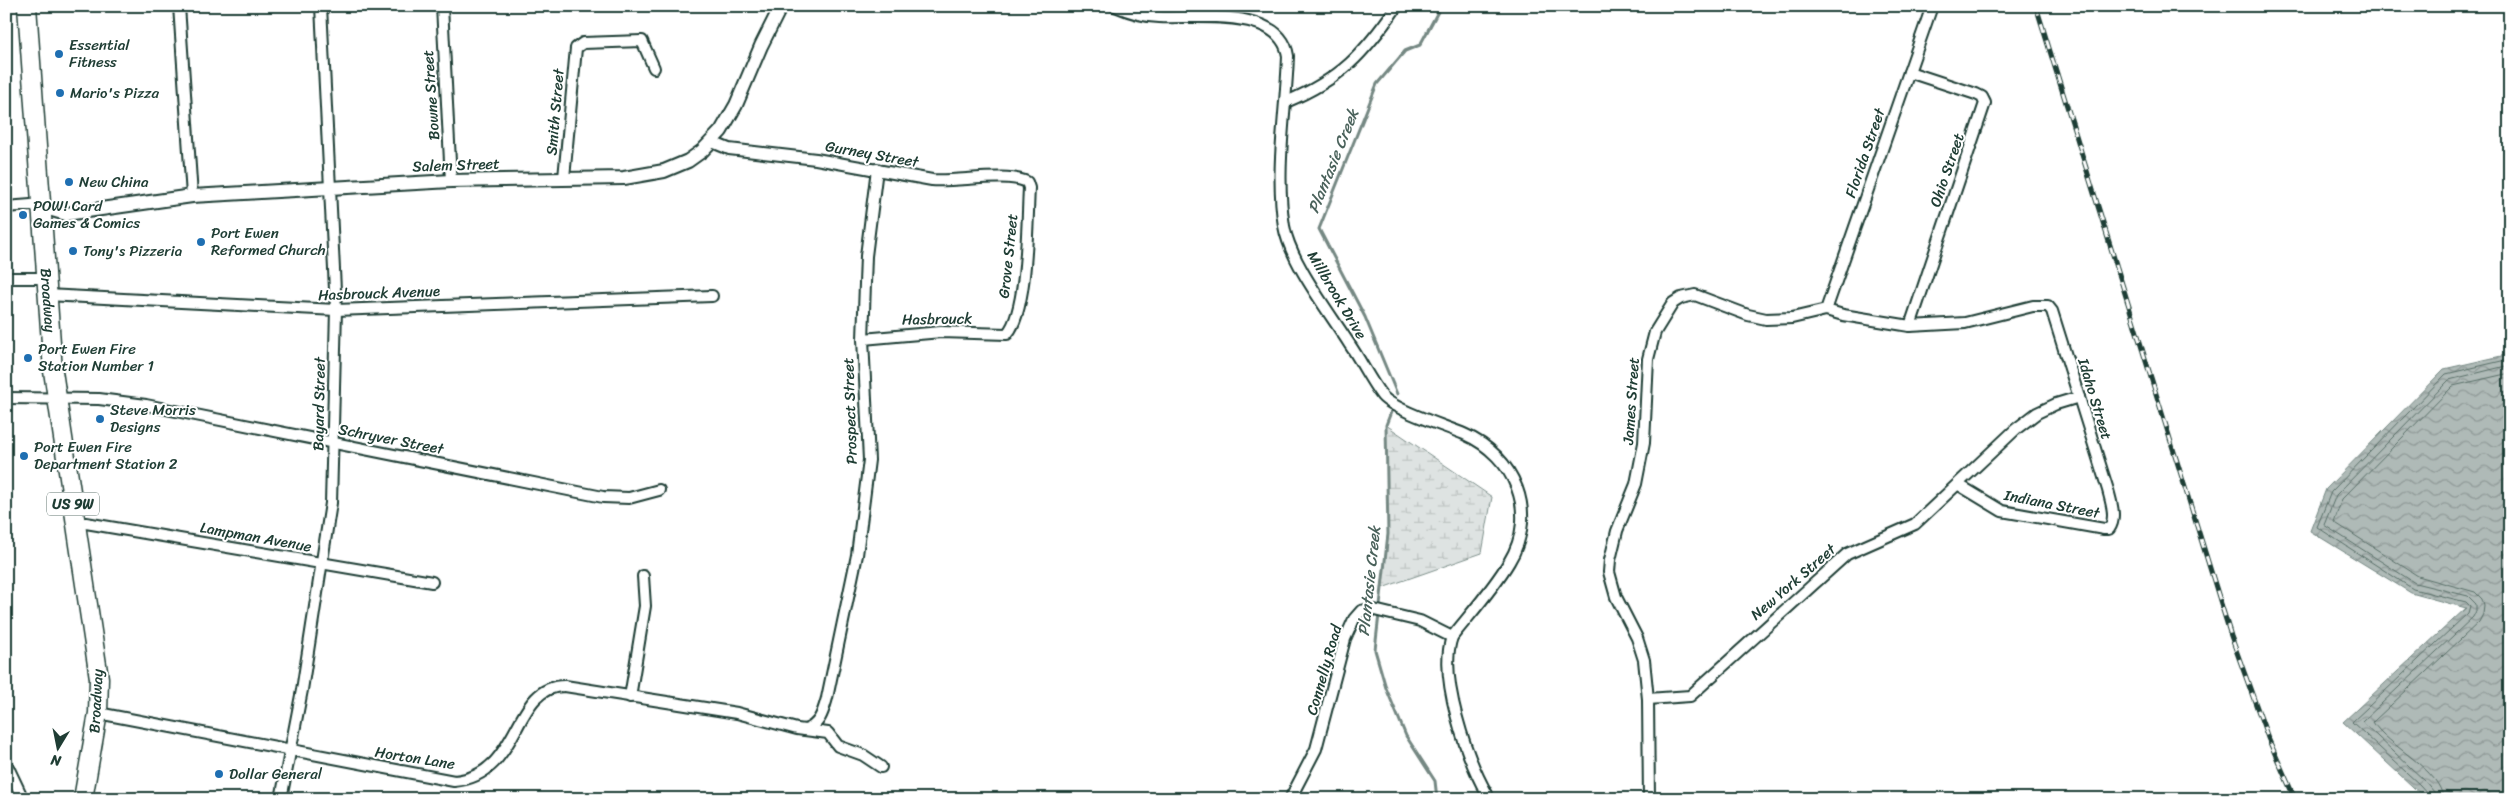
<svg xmlns="http://www.w3.org/2000/svg" width="2516" height="805" font-family="Sriracha,sans-serif">
	<defs>
		<pattern id="wetland-marsh" width="20" height="14" patternUnits="userSpaceOnUse" patternTransform="scale(1.25)"><rect width="20" height="14" fill="#dee3e2"/><path d="M1 5h8M5 5V1M11 12h8M15 12V8" fill="none" stroke="#bec4c2"/></pattern>
		<pattern id="water-waves" width="16" height="10" patternUnits="userSpaceOnUse" patternTransform="scale(1.25)"><rect width="16" height="10" fill="#afbab7"/><path d="M0 5q4-4 8 0t8 0" fill="none" stroke="#8e9896"/></pattern>
	</defs>
	<rect width="100%" height="100%" fill="#fff"/>
	<filter id="ink" filterUnits="userSpaceOnUse"><feTurbulence type="fractalNoise" baseFrequency=".02" numOctaves="2"/><feDisplacementMap in="SourceGraphic" scale="10" xChannelSelector="R" yChannelSelector="G"/><feConvolveMatrix kernelMatrix="1 2 1 2 8 2 1 2 1" color-interpolation-filters="sRGB"/></filter>
	<g filter="url(#ink)">
		<path fill="url(#wetland-marsh)" stroke="#7e908b" d="M1386 425 1492 497 1482 553 1382 588 1388 534Z"/>
		<path fill="url(#water-waves)" stroke="#758883" d="M2510 354V799H2426L2343 722 2466 608 2411 593 2310 531 2326 489 2444 369Z"/>
		<g fill="none" stroke-linecap="round" stroke-linejoin="round">
			<g stroke="#596f68" stroke-width="1">
				<path d="M2429 799 2428 794 2420 785 2352 722 2468 613 2470 606 2466 602 2413 589 2317 527 2331 492 2446 374 2510 359"/>
				<path d="M2435 799 2434 792 2425 781 2362 722 2473 617 2476 611V604L2468 596 2415 583 2324 525 2336 495 2449 380 2510 365"/>
				<path d="M2443 799C2442 770 2387 746 2373 722L2479 622 2483 614 2484 606 2482 599 2475 592 2418 576 2334 522 2342 499 2453 386 2510 373"/>
			</g>
			<g stroke="#758883" stroke-width="3">
				<path d="M1397 394 1365 317 1319 229 1377 84 1405 51 1420 45 1441 6"/>
				<path d="M1391 412 1386 425 1388 534 1375 650 1386 688 1406 736 1435 781 1437 799"/>
			</g>
			<g stroke="#1f3d34" stroke-width="14">
				<g id="minor">
					<path d="M179 6 192 196"/>
					<path d="M442 6 451 181"/>
					<path d="M1115 6C1129 12 1144 17 1159 17 1194 19 1281 6 1288 56 1286 112 1275 171 1284 226 1290 262 1330 313 1350 345 1361 361 1370 380 1382 396 1394 410 1445 426 1464 434 1515 456 1539 513 1509 562 1493 589 1471 613 1452 637 1438 676 1467 759 1487 794V799"/>
					<path d="M1909 72 1976 94 1982 97 1985 103 1910 326"/>
					<path d="M1286 102C1341 79 1364 54 1397 6"/>
					<path d="M712 142 729 149 816 159 932 180C958 182 1006 172 1027 182L1029 188C1027 221 1028 311 1007 334L941 332 863 339"/>
					<path d="M564 178 576 48 583 43 642 41 654 68"/>
					<path d="M6 207 31 205 42 207"/>
					<path d="M6 278H46"/>
					<path d="M47 295 336 310 712 296"/>
					<path d="M1826 310 1932 6"/>
					<path d="M6 398 99 399 146 405 603 497 629 498 659 490"/>
					<path d="M76 524 86 523 432 582"/>
					<path d="M630 697 645 606 643 576"/>
					<path d="M1648 699 1690 696 1847 554 1915 524 2016 429 2037 413 2056 404 2079 397"/>
					<path d="M98 713 454 781C523 775 511 685 565 686L737 713 797 729 828 733 838 746 863 755 881 767"/>
					<path d="M805 730C820 725 823 712 827 698L857 555 869 460 863 339 866 256 877 169"/>
					<path d="M6 763 23 799"/>
					<path d="M281 799 302 690 331 503 336 310 321 6"/>
					<path d="M1290 799 1316 749 1345 639 1354 619 1361 611 1370 609 1420 621 1452 637"/>
					<path d="M1649 799 1648 699 1644 660 1637 638 1616 597 1609 572 1610 560 1617 531 1636 484 1644 443 1648 359 1655 332 1673 303 1681 298 1695 295 1748 315 1766 319 1792 318 1826 310 1843 315 1910 326 1965 323 2033 306H2048L2052 311 2108 490C2111 502 2117 518 2109 529H2104L2002 511 1959 485"/>
				</g>
			</g>
			<g stroke="#1f3d34" stroke-width="16">
				<path id="tertiary" d="M42 207 66 214 192 196 451 181 624 178 664 171 688 161 702 151 721 131 736 105 761 46 781 6"/>
			</g>
			<g stroke="#1f3d34" stroke-width="21">
				<g id="trunk">
					<path id="s1" d="M27 6 53 371 99 678 98 713 83 799"/>
				</g>
			</g>
			<use href="#minor" stroke="#fff" stroke-width="10"/>
			<use href="#tertiary" stroke="#fff" stroke-width="12"/>
			<use href="#trunk" stroke="#fff" stroke-width="18"/>
			<g stroke="#1f3d34" stroke-width="5">
				<path id="rail" d="M2036 6 2231 636 2268 738 2295 799"/>
			</g>
			<use href="#rail" stroke="#fff" stroke-width="3" stroke-dasharray="9" stroke-linecap="butt"/>
		</g>
	</g>
	<g fill="#1f6fb2" stroke="#fff" stroke-width="2">
		<circle cx="59" cy="54" r="5"/>
		<circle cx="60" cy="93" r="5"/>
		<circle cx="69" cy="182" r="5"/>
		<circle cx="23" cy="215" r="5"/>
		<circle cx="201" cy="242" r="5"/>
		<circle cx="73" cy="251" r="5"/>
		<circle cx="28" cy="358" r="5"/>
		<circle cx="100" cy="419" r="5"/>
		<circle cx="24" cy="456" r="5"/>
		<circle cx="219" cy="774" r="5"/>
	</g>
	<g text-anchor="middle" dominant-baseline="central" stroke-width="4" stroke-linejoin="round" paint-order="stroke">
		<rect fill="#fff" stroke="#627771" stroke-width="1" x="47" y="492.5" width="52" height="23" rx="4"/>
		<g font-size="14" font-weight="bold" fill="#1f3d34">
			<text x="73" y="504">US 9W</text>
		</g>
		<g font-size="15" fill="#1f3d34" stroke="#fff" text-anchor="start">
			<text x="69" y="45">Essential<tspan x="69" dy="17">Fitness</tspan></text>
			<text x="70" y="93">Mario's Pizza</text>
			<text x="79" y="182">New China</text>
			<text x="33" y="206">POW! Card<tspan x="33" dy="17">Games &amp; Comics</tspan></text>
			<text x="211" y="233">Port Ewen<tspan x="211" dy="17">Reformed Church</tspan></text>
			<text x="83" y="251">Tony's Pizzeria</text>
			<text x="38" y="349">Port Ewen Fire<tspan x="38" dy="17">Station Number 1</tspan></text>
			<text x="110" y="410">Steve Morris<tspan x="110" dy="17">Designs</tspan></text>
			<text x="34" y="447">Port Ewen Fire<tspan x="34" dy="17">Department Station 2</tspan></text>
			<text x="229" y="774">Dollar General</text>
		</g>
		<g font-size="15" fill="#1f3d34" stroke="#fff">
			<text transform="translate(431 95) rotate(-94)">Bowne Street</text>
			<text transform="translate(555 112) rotate(-85)">Smith Street</text>
			<text transform="translate(1865 153) rotate(-71)">Florida Street</text>
			<text transform="translate(872 154) rotate(10)">Gurney Street</text>
			<text transform="translate(456 165) rotate(-2)">Salem Street</text>
			<text transform="translate(1947 170) rotate(-71)">Ohio Street</text>
			<text transform="translate(1008 256) rotate(-84)">Grove Street</text>
			<text transform="translate(379 293) rotate(-2)">Hasbrouck Avenue</text>
			<text transform="translate(1337 295) rotate(59)">Millbrook Drive</text>
			<text stroke="none"><textPath href="#s1" startOffset="295">Broadway</textPath></text>
			<text transform="translate(937 319) rotate(-1)">Hasbrouck</text>
			<text transform="translate(2095 399) rotate(73)">Idaho Street</text>
			<text transform="translate(1631 401) rotate(-86)">James Street</text>
			<text transform="translate(319 404) rotate(-89)">Bayard Street</text>
			<text transform="translate(850 411) rotate(-92)">Prospect Street</text>
			<text transform="translate(391 439) rotate(11)">Schryver Street</text>
			<text transform="translate(2052 504) rotate(11)">Indiana Street</text>
			<text transform="translate(256 537) rotate(10)">Lampman Avenue</text>
			<text transform="translate(1793 582) rotate(-41)">New York Street</text>
			<text transform="translate(1324 670) rotate(-74)">Connelly Road</text>
			<text transform="translate(96 701) rotate(-87)">Broadway</text>
			<text transform="translate(415 758) rotate(9)">Horton Lane</text>
		</g>
		<g font-size="16" font-style="italic" fill="#4a625b" stroke="#fff">
			<text transform="translate(1333 161) rotate(-68)">Plantasie Creek</text>
			<text transform="translate(1369 581) rotate(-84)">Plantasie Creek</text>
		</g>
	</g>
	<rect width="2516" height="805" fill="none" stroke="#fff" stroke-width="25"/>
	<rect x="12" y="12" width="2491" height="780" fill="none" stroke="#1f3d34" stroke-width="2" filter="url(#ink)"/>
	<g transform="translate(58 748) rotate(190)" stroke="#ffffff" stroke-width="4" paint-order="stroke">
	<path d="M0-4L9 19L0 12L-9 19Z" fill="#1f3d34"/>
	<text y="-8" font-size="14" font-weight="bold" text-anchor="middle" fill="#1f3d34">N</text>
	</g>
</svg>
